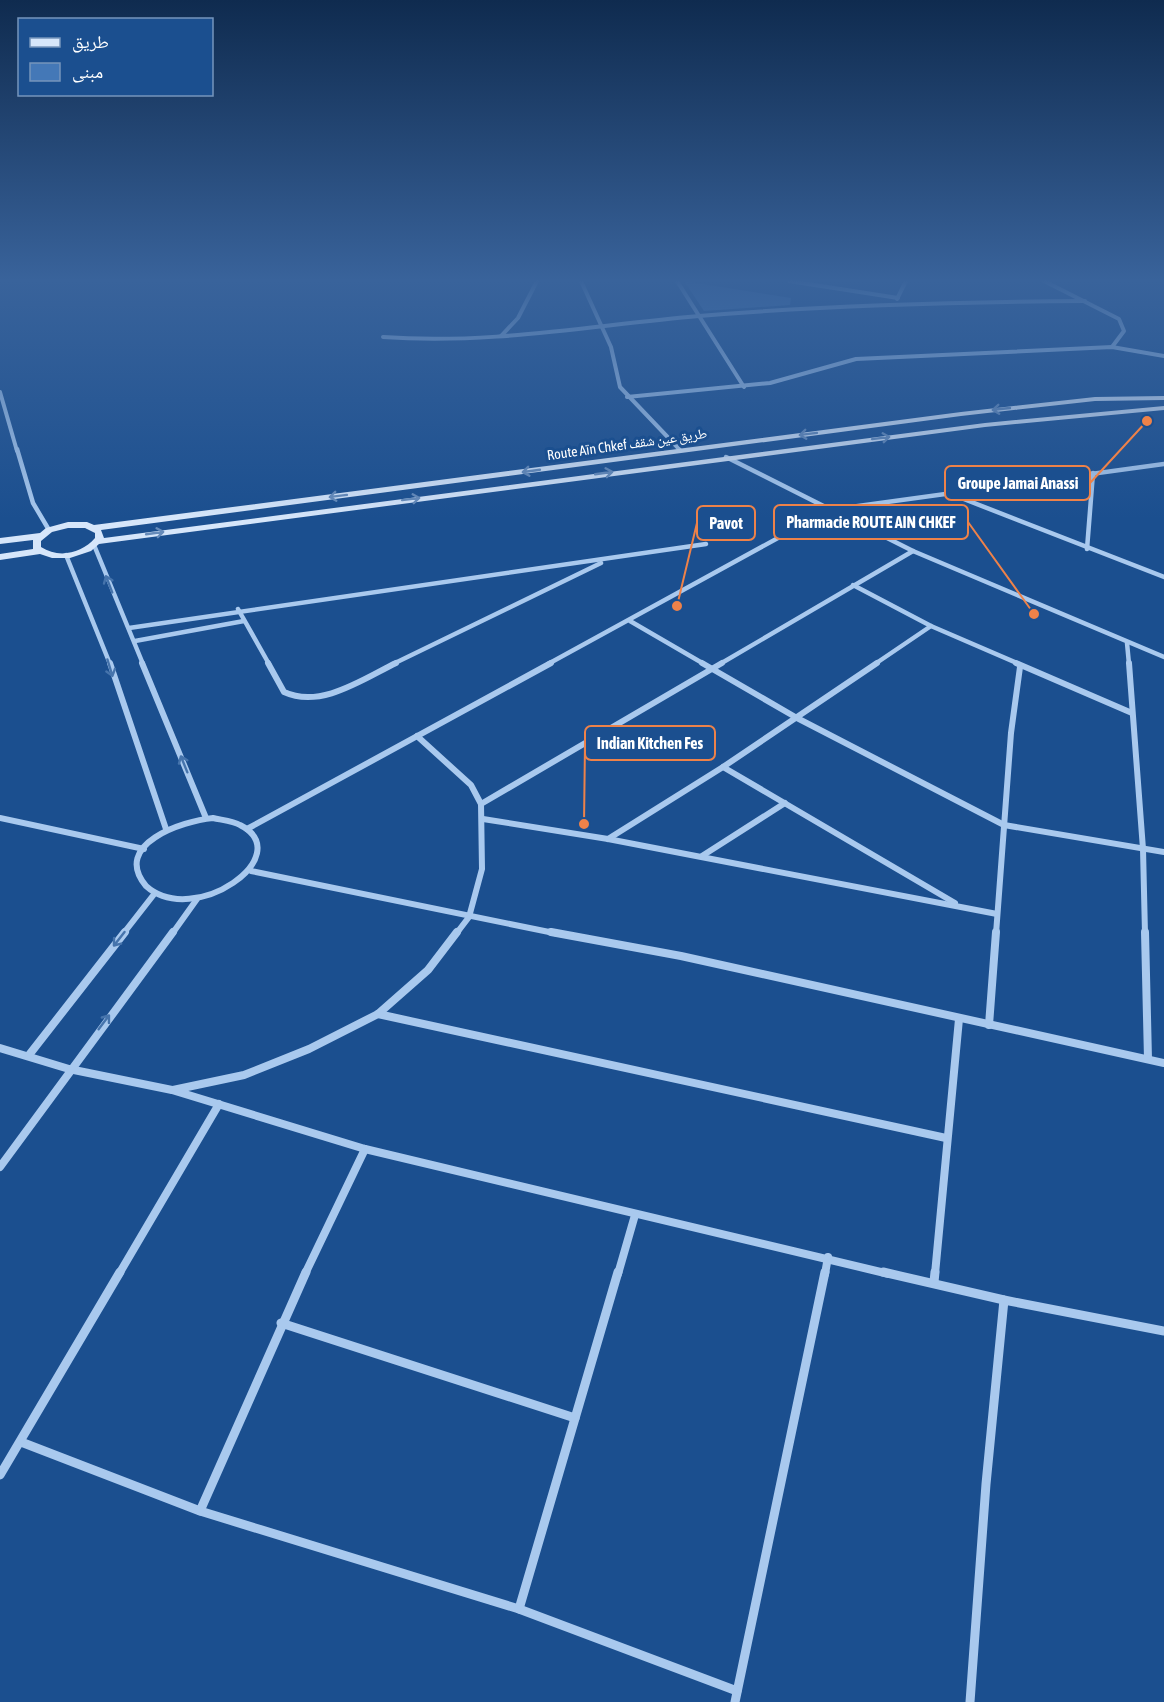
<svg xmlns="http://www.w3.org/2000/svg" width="1164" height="1702" font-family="'Asap Condensed','Noto Naskh Arabic',sans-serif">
	<rect width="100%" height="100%" fill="#1b4f8f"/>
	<path fill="#4478b7" d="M684 281 791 298 790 305 704 311Z"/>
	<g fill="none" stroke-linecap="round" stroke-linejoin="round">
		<g stroke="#a9c9ee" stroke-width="4">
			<path d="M581 281 611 347 620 387 680 450"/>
			<path d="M677 281 744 387"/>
			<path d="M789 281 898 298"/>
			<path d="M1044 281 1119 319 1124 331 1112 347"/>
			<path d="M897 299 906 281"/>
			<path d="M501 336 518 318 537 281"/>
			<path d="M383 337C490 345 593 325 699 316 828 305 956 302 1085 301"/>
			<path d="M0 392 17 451"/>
			<path d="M627 397 770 383 856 359 1112 347 1164 356"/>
		</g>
		<g stroke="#a9c9ee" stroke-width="4.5">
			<path d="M17 449 33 503 49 530"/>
			<path d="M726 457 913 551 1164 657"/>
			<path d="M951 494 1164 577"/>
			<path d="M94 545 143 664"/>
			<path d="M1087 549 1093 473"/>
			<path d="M66 555 110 664"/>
			<path d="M853 585 931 626 1019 664"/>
			<path d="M238 609 269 664"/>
			<path d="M630 621 704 664"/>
			<path d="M129 628 706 544"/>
			<path d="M135 641 244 621"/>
			<path d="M1127 643 1129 664"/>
			<path d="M393 664 601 563"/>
			<path d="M548 664 829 510 1164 464"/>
			<path d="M720 664 913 551"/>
			<path d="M875 664 931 626"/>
		</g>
		<g stroke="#a9c9ee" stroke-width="6">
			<path d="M110 663 166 829"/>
			<path d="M142 663 206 818"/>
			<path d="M268 663 284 692C321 709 363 679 396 663"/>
			<path d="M702 663 797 718 1004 825 1164 852"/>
			<path d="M1016 663 1132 713"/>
			<path d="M1129 663 1143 849 1145 934"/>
			<path d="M417 736 471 785 481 804 482 869 469 917 456 934"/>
			<path d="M723 767 955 903"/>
			<path d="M481 804 722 663"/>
			<path d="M0 818 144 849"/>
			<path d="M213 818C221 820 233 821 240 825 299 855 194 929 146 886 111 844 183 821 213 818Z"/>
			<path d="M483 819 608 839 997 914"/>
			<path d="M247 829 551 663"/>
			<path d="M608 839 723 767 877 663"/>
			<path d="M702 856 785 803"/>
			<path d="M251 871 559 934"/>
			<path d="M123 934 155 893"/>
			<path d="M172 934 197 899"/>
			<path d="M996 934 1011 733 1020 667"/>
		</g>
		<g stroke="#a9c9ee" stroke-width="8">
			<path d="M551 932 681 956 1164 1063"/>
			<path d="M1145 932 1148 1059"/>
			<path d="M378 1014 946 1138"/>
			<path d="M989 1025 996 932"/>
			<path d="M0 1048 69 1069 172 1090 365 1149 889 1274"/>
			<path d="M29 1055 125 932"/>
			<path d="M173 1090 244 1075 309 1049 378 1014 428 970 457 932"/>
			<path d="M0 1167 173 932"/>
			<path d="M119 1274 219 1104"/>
			<path d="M305 1274 365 1149"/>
			<path d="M618 1274 635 1215"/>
			<path d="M825 1274 828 1257"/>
			<path d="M935 1274 959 1019"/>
		</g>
		<g stroke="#a9c9ee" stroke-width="9">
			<path d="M883 1272 1004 1300 1164 1331"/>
			<path d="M934 1282 935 1272"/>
			<path d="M281 1323 575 1418"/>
			<path d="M21 1442 200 1511 519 1609 737 1691"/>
			<path d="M0 1475 120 1272"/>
			<path d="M200 1511 306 1272"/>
			<path d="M519 1609 618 1272"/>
			<path d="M735 1702 825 1272"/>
			<path d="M970 1702 986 1484 1004 1300"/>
		</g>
		<path fill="#d6e6fa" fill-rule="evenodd" d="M1164 396V400L1095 401 961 416 101 530 104 538 985 423 1164 406V410L985 427 99 544 91 551 70 558H52L40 554 0 560V554L33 549V540L0 544V538L40 533 46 528 68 522H87L94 525 961 412 1095 397ZM68 528H85L95 533V538C82 553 59 559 41 547V541L52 532Z"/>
	</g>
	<defs><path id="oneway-shaft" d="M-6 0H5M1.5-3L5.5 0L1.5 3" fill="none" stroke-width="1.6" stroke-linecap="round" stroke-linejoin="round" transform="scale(1.5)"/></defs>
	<g stroke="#668bba">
		<use href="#oneway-shaft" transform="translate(1001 409) rotate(174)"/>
		<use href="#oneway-shaft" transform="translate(808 434) rotate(173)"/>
		<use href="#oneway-shaft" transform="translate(881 438) rotate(-7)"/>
		<use href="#oneway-shaft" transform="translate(531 471) rotate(172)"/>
		<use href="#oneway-shaft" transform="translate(604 473) rotate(-8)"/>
		<use href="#oneway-shaft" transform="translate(338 496) rotate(173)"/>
		<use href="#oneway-shaft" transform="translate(411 499) rotate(-7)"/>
		<use href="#oneway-shaft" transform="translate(155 533) rotate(-8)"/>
	</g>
	<g stroke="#4674ac">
		<use href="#oneway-shaft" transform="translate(109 584) rotate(-111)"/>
		<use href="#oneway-shaft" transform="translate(110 668) rotate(73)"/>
		<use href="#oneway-shaft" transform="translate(184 764) rotate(-112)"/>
		<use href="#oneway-shaft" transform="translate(119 939) rotate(128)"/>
		<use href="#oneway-shaft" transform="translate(104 1022) rotate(-53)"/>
	</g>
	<linearGradient id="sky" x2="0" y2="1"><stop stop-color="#0f2b4f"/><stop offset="0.54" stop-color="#39639b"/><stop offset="1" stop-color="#39639b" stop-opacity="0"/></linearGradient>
	<rect width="1164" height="519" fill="url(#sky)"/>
	<g text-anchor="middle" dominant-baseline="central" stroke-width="6" stroke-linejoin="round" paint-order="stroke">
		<g font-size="14" fill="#fff" stroke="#1b4f8f">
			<text transform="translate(627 444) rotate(-8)">Route Aïn Chkef طريق عين شقف</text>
		</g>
	</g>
	<path fill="none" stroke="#ee8249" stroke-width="2" d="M1147 421L1090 483M1034 614L968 522M677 606L697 523M584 824L585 743"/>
	<g fill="#ee8249" stroke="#1b4f8f" stroke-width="2">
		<circle cx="1147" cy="421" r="6"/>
		<circle cx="1034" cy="614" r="6"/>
		<circle cx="677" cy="606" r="6"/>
		<circle cx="584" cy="824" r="6"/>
	</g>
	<g fill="#1b4f8f" stroke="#ee8249" stroke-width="2">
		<rect x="945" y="466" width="145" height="34" rx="6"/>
		<rect x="774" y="505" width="194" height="34" rx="6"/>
		<rect x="697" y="506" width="58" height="34" rx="6"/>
		<rect x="585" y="726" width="130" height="34" rx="6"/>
	</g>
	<g font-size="16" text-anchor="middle" font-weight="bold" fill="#fff">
		<text x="1018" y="489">Groupe Jamai Anassi</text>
		<text x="871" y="528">Pharmacie ROUTE AIN CHKEF</text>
		<text x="726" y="529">Pavot</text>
		<text x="650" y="749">Indian Kitchen Fes</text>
	</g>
	<rect x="18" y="18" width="195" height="78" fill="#1b4f8f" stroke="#7695bc" stroke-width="1.5"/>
	<rect x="30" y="38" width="30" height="9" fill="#d6e6fa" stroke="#7695bc" stroke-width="1.5"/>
	<text x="72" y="48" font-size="18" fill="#ffffff">طريق</text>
	<rect x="30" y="63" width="30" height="18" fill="#4478b7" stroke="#7695bc" stroke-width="1.5"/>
	<text x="72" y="78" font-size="18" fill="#ffffff">مبنى</text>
</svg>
